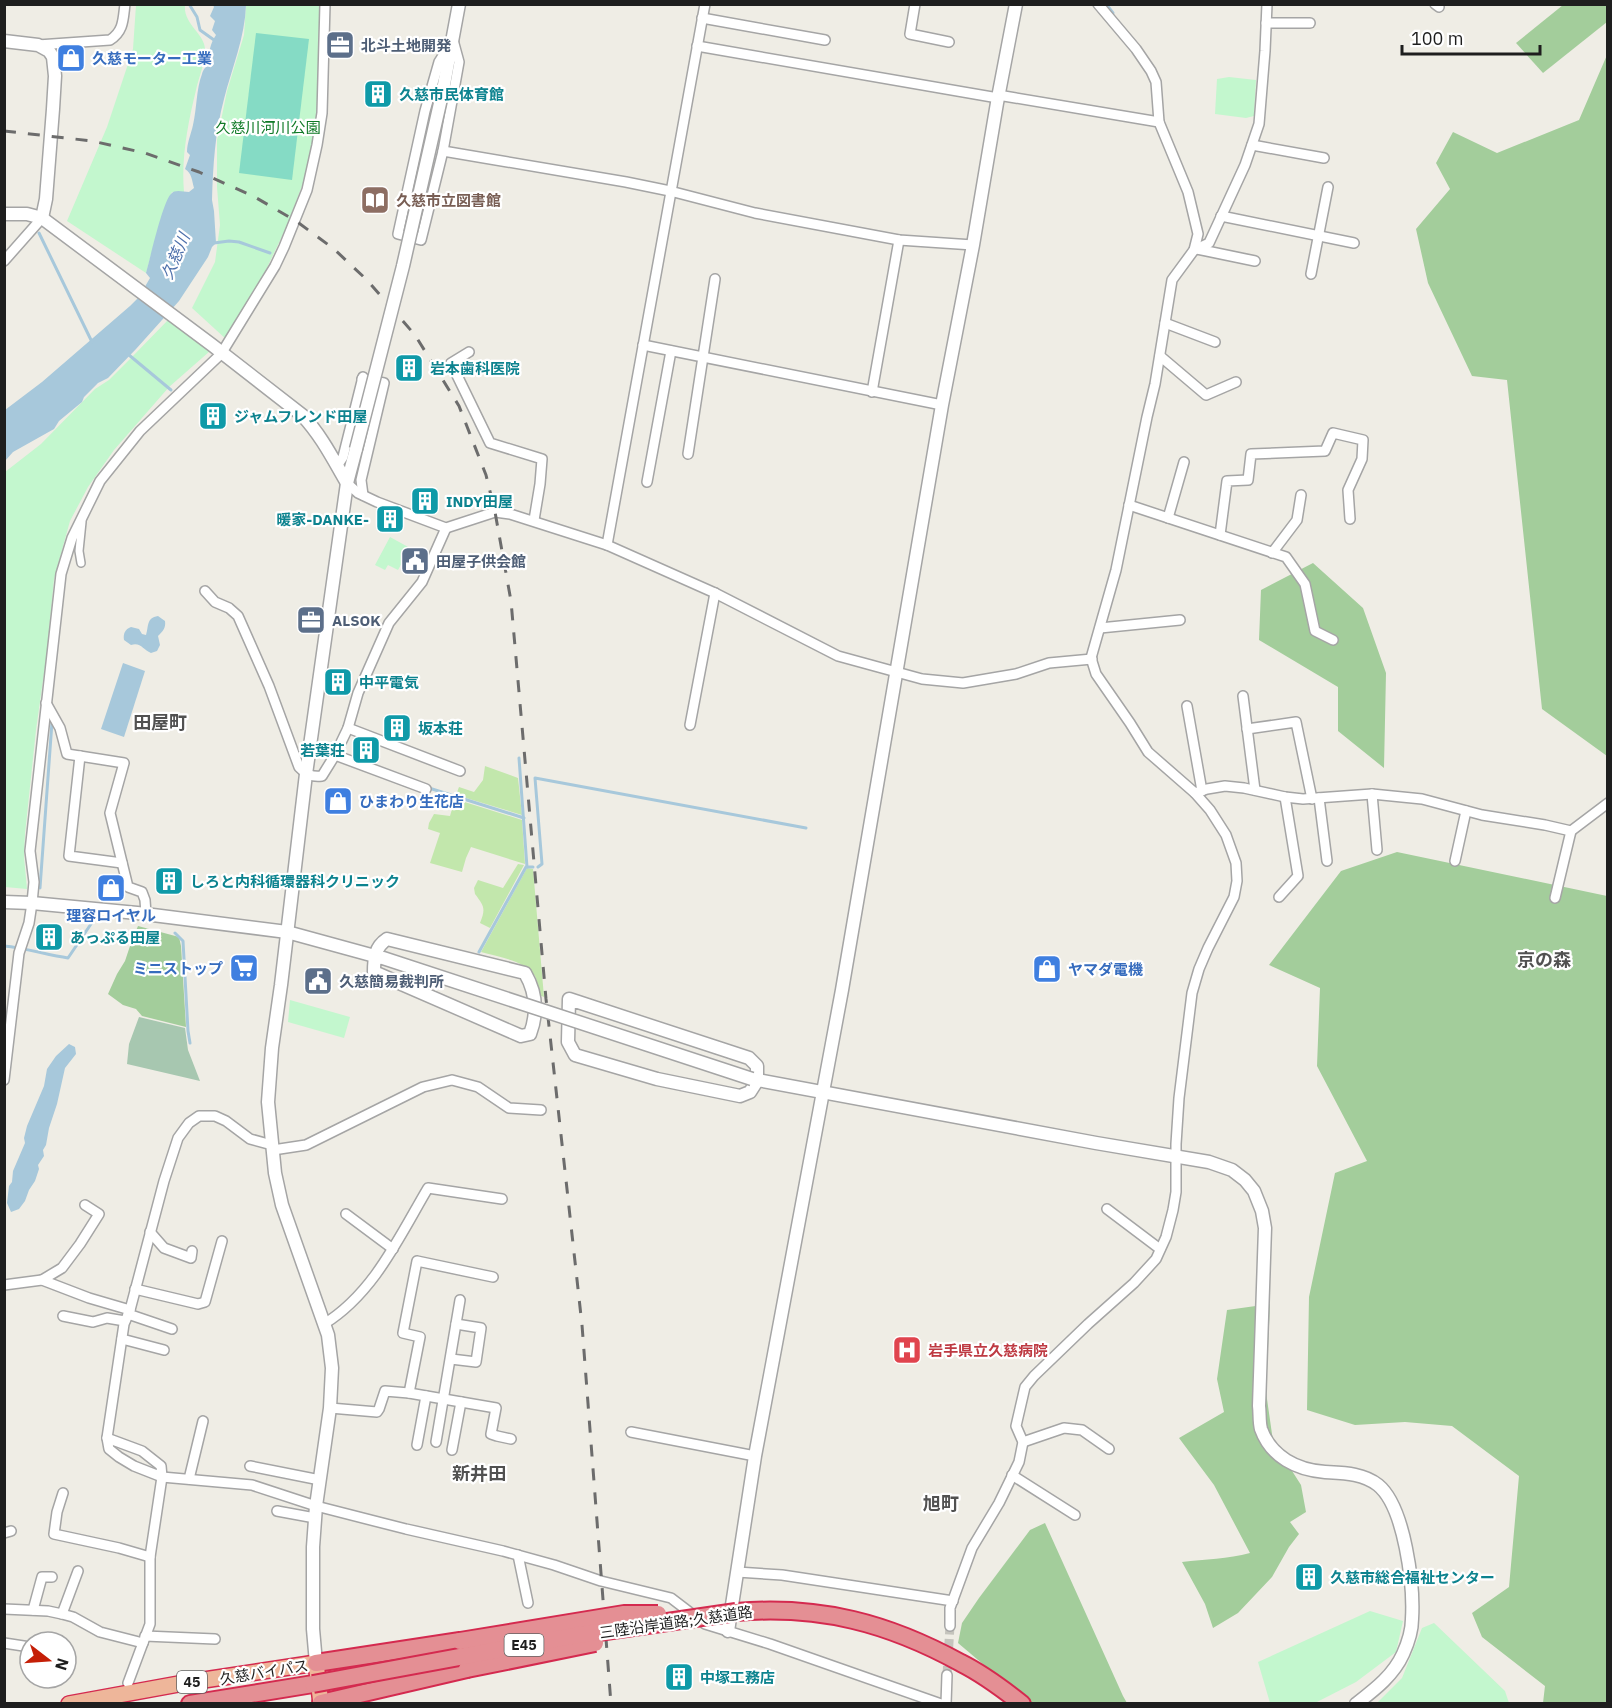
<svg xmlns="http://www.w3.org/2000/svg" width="1612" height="1708" font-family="'IBM Plex Sans','Noto Sans JP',sans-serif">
	<rect width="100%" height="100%" fill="#efede5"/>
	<g fill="#c2e7ac">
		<path d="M485 766 518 778 522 815 456 795 459 787 474 792 483 780Z"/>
		<path d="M455 799 522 820 525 864 471 847 466 858 462 872 430 863 440 833 428 829 429 823 434 814 450 816Z"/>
		<path d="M518 864 524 865 490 928 480 923C486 908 484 906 475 894L474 888 478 880 503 888Z"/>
		<path d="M527 868 533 869 544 997 539 995C538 989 538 982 535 976 524 960 498 957 481 952Z"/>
	</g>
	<g fill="#a3cd9b">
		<path d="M1563 5H1607V22L1543 73 1516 43Z"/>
		<path d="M1607 55V756L1542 709 1507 380 1472 376 1428 283 1416 229 1450 189 1436 163 1453 132 1497 153 1579 120Z"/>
		<path d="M1313 563 1363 608 1386 673 1384 768 1338 731V687L1259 640 1261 590Z"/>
		<path d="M1397 852 1607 896V1703H1543L1545 1686 1482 1637 1472 1613 1509 1587 1519 1476 1452 1426 1405 1422 1355 1425 1307 1410 1309 1297 1335 1173 1367 1161 1317 1066 1320 988 1269 965 1341 871Z"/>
		<path d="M138 926 179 937 181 946 186 1027 142 1016 136 1009 123 1005 108 994 117 974 125 961 132 940Z"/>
		<path d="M1270 1304 1266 1392 1273 1441 1301 1485 1306 1512 1290 1522 1299 1534 1289 1547 1272 1577 1238 1613 1213 1628 1205 1604 1182 1562C1205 1559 1228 1559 1250 1553L1214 1485 1179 1438 1224 1412 1217 1379 1227 1310Z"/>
		<path d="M1045 1523 1123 1696 1127 1703H1029L958 1643 962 1623 979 1598 1030 1530Z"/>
	</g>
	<path fill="#a7c7b0" d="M139 1017 185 1028 188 1050 200 1081 127 1064 129 1044Z"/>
	<g fill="#c3f7ce">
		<path d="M136 5H185C183 24 205 34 205 49 205 63 199 77 196 90 188 123 181 158 184 192H172L161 219 146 273 67 221 107 127 133 49Z"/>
		<path d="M246 5H323L321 77 316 134 305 178 286 228 263 276 227 340 192 308 215 262 220 225 217 187V140L227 91 244 35Z"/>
		<path d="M1229 77 1256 80 1254 116 1246 118 1215 114 1217 79Z"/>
		<path d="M169 319 210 351 169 387 114 450 88 487 70 521 54 579 47 652 36 730 25 834 24 857 27 889 5 887V472L41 444 95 389 109 380 131 358Z"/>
		<path d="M390 537 410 548 398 570 388 565 385 570 375 565Z"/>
		<path d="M290 1000 350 1017 344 1038 288 1022Z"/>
		<path d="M1370 1611 1403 1621 1396 1652 1356 1682 1315 1703H1270L1258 1662Z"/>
		<path d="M1434 1623 1505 1691 1509 1703H1377L1402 1678 1422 1628Z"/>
	</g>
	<path fill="#85dbc5" d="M256 33 309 39 292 180 239 173Z"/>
	<g fill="#a7c8db">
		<path d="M213 5H246C245 37 232 68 224 99 215 132 213 166 212 200L214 211 216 243 212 247 208 257 179 301 136 349 108 378 98 383 84 397 82 402 59 421 54 429 13 452 5 461V410L42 382 130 306 139 297 150 278 146 273C150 259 163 201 171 194 175 189 183 192 189 192L194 188C192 181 192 173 185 169L190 155 187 152C187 143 191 134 193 125 197 108 196 90 202 74 203 69 207 67 208 62 209 52 210 44 216 35L212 30 215 21 210 16 214 7Z"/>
		<path d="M158 616 165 621C166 628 163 631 158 636L160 645 157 651 151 653C143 650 141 642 131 645L124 640C123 634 125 629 131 627L139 629 142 634 146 635C149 626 146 618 158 616Z"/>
		<path d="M123 663 145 671 124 737 101 729Z"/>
		<path d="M69 1044 75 1047 76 1054 65 1068 57 1104 49 1128 46 1145 43 1150 44 1156 38 1165 39 1169 35 1181 29 1190 25 1201 19 1209 11 1212 7 1203 9 1186 12 1182 13 1171 25 1143 24 1138 27 1126 44 1086 47 1069 56 1056Z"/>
	</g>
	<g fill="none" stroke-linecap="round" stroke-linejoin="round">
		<g stroke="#a7c8db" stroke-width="3">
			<path d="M189 4 197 17 200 30 214 40"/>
			<path d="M1106 4 1113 13"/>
			<path d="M39 233 92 342"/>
			<path d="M214 243 229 241 239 242 270 253"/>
			<path d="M129 355 171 390"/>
			<path d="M519 758 527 867"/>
			<path d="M429 788 524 818"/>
			<path d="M538 867 542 864 535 778 806 828"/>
			<path d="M40 888 52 722"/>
			<path d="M175 933 183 941 188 1031 190 1043"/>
			<path d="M4 946C26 948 47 955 68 958L93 921"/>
			<path d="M479 952 526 867H533"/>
		</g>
		<path stroke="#c5c4bd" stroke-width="9" stroke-dasharray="9 4.5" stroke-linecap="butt" d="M947 1675 950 1626"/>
		<g stroke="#a5a5a5" stroke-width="10">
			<path id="pedestrian" d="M81 563 79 551 82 522"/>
		</g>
		<g stroke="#a5a5a5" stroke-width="12">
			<g id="minor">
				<path d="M915 4 910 34 949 42"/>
				<path d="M1435 4 1439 7"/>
				<path d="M702 18 825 40"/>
				<path d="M1266 23H1310"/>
				<path d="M453 40 459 62 443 151 421 240 398 234 425 111 439 62Z"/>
				<path d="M38 45 110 40C124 31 123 19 125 4"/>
				<path d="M697 46 998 98"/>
				<path d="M998 95 1159 122"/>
				<path d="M1252 145 1324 158"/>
				<path d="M443 151 626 182 670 191 755 213 899 240 973 245"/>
				<path d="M1221 216 1354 243"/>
				<path d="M1197 249 1255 261"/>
				<path d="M1194 250 1209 243 1245 165 1259 124 1265 51 1267 4"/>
				<path d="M4 261 42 218"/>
				<path d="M1311 274 1328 187"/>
				<path d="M1165 323 1215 342"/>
				<path d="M643 345 942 405"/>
				<path d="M469 352 451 363 490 443 542 459 540 484 534 520"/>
				<path d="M1160 356 1206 395 1236 382"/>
				<path d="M362 379 384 383 361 480 363 495"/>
				<path d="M872 392 899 240"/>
				<path d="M688 454 715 279"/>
				<path d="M337 466 343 457 363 377"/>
				<path d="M647 482 671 351"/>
				<path d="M347 483 358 493 377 502 446 528 495 512 510 514 607 545 715 593 838 656 922 679 963 683 1016 674 1049 663 1092 659"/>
				<path d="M1129 505 1286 557 1305 584 1315 631 1333 640"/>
				<path d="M1168 518 1184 462"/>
				<path d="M1220 535 1227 481 1248 480 1251 454 1325 451 1333 433 1363 440 1362 459 1348 490 1350 519"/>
				<path d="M607 545 705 4"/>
				<path d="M1272 553 1297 520 1301 495"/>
				<path d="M205 591 215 602 229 608 238 616 269 686 299 767C307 775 311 777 322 776L335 755 348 728 358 693 389 623 422 582 446 528"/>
				<path d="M1100 628 1180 620"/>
				<path d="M1243 696 1255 790"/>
				<path d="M46 703 60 728 67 754 124 763 110 813 128 887 142 892 145 900 146 914"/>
				<path d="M1187 706 1202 791"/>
				<path d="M690 725 715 593"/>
				<path d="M348 728 460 771"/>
				<path d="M1247 729 1296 722 1312 799"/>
				<path d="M335 755 426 789"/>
				<path d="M80 756 69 856 122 863"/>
				<path d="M1195 793 1207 789 1225 786 1244 788 1285 797 1303 799 1372 794 1422 799 1482 815 1545 825 1571 831 1608 803"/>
				<path d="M1372 794 1377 850"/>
				<path d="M1319 798 1327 861"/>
				<path d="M1455 861 1466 811"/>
				<path d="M1279 897 1298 876 1285 797"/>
				<path d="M1555 898 1571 831"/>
				<path d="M4 1080 19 953 29 923 32 903 34 882 30 851 61 574 72 538 100 481 140 431 221 354 275 266 284 247 307 190 317 145 322 113 325 4"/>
				<path d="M272 1145 250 1139 226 1121 215 1116H199L189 1123 178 1138 164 1181 130 1310 124 1324 107 1438 109 1449 119 1457 134 1466 162 1477 252 1485 316 1506 406 1529 503 1551 554 1565 601 1581 671 1598 705 1624 770 1644 941 1704"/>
				<path d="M273 1150 306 1145 423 1087 452 1080 478 1087 509 1108 541 1110"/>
				<path d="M1107 1209 1160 1249"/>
				<path d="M346 1214 393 1249"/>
				<path d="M150 1232 164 1248 191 1258 192 1251"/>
				<path d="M42 1280 62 1268 80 1244 99 1214 85 1205"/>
				<path d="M4 1285 42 1280 89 1298 130 1310"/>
				<path d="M135 1289 198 1304 205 1302 222 1241"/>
				<path d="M128 1314 172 1329"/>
				<path d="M63 1316 93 1322 107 1318 125 1321"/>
				<path d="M324 1324C374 1293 399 1237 428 1188L502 1199"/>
				<path d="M122 1339 164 1350"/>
				<path d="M451 1359 476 1362 481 1328 456 1324"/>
				<path d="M409 1393 420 1337 403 1333 417 1261 493 1277"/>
				<path d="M330 1408 377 1412 379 1409 385 1391 409 1393 496 1408 491 1434 497 1436 511 1439"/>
				<path d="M631 1432 755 1456"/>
				<path d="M107 1438 142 1451 161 1466 162 1477 150 1557V1624L128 1683"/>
				<path d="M436 1442 460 1300"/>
				<path d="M1023 1442 1064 1428 1082 1430 1109 1449"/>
				<path d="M417 1445 426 1396"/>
				<path d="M452 1450 461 1402"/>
				<path d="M250 1466 320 1480"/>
				<path d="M1012 1475 1075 1515"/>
				<path d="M189 1479 203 1421"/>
				<path d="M63 1493 57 1512 54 1534 119 1548 150 1557"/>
				<path d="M277 1511 315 1518"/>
				<path d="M4 1533 11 1531"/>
				<path d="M518 1555 528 1603"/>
				<path d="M737 1572 782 1575 953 1601"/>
				<path d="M4 1609 48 1611 62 1614 73 1617 100 1632 143 1643"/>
				<path d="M33 1610 42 1577H52"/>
				<path d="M62 1614 78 1571"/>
				<path d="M950 1626V1608L972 1548 999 1503 1019 1462 1023 1442 1016 1426 1025 1387 1034 1376 1088 1324 1134 1283 1156 1259 1166 1237 1173 1210 1176 1192V1144L1179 1098 1192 993 1199 969 1208 948 1234 897 1237 881 1236 863 1226 835 1210 810 1195 793 1148 752 1130 723 1096 674 1091 658 1116 570 1147 417 1155 384 1172 280 1194 250 1198 234 1188 192 1159 122 1156 82 1151 71 1136 49 1098 4"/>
				<path d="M145 1636 215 1639"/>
				<path d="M4 1643 30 1647"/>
				<path d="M946 1704 947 1675"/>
			</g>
		</g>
		<g stroke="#a5a5a5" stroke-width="15">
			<g id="tertiary">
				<path d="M4 41 38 45 49 51 53 57 55 76 53 109 46 199 42 218"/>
				<path d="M443 90 459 4"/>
				<path d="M4 214H27L42 218 212 345 302 415C321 435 333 459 347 483"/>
				<path d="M4 902 32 903 137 913 287 932 382 958"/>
				<path d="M387 939 525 973C536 992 538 1013 530 1034L521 1036 374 972C374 958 375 947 387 939Z"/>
				<path d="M569 999 749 1058 757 1066V1081L750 1092 740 1096 657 1079 575 1055 568 1042Z"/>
				<path d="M752 1079 1096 1143 1209 1162 1232 1170 1245 1180 1254 1191 1262 1211 1265 1228 1259 1406C1260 1413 1259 1422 1261 1429 1271 1457 1297 1470 1325 1472 1343 1473 1363 1473 1378 1485 1405 1507 1414 1586 1412 1619 1412 1631 1408 1643 1403 1654 1393 1676 1374 1690 1356 1704"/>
				<path d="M728 1631 755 1456 842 990 942 405 973 245 997 103 1016 4"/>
				<path d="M316 1663 313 1629V1547L316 1506 330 1408 332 1368 328 1335 282 1205 275 1173 268 1102 272 1048 281 985 306 774 347 483 356 449"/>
			</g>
		</g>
		<g stroke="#d42a4f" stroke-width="18">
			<path id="trunk" d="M69 1704 184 1683 316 1663 321 1704"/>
		</g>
		<g stroke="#d42a4f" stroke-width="20">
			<g id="motorway">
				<path d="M736 1612C820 1605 888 1623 961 1663 983 1674 1003 1689 1022 1704"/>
				<path d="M316 1663 460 1641"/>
				<path d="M321 1703 467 1669"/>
				<path d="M190 1704 313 1684"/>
			</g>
		</g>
		<use href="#pedestrian" stroke="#fff" stroke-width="7"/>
		<use href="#minor" stroke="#fff" stroke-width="9"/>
		<use href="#tertiary" stroke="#fff" stroke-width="12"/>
		<use href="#trunk" stroke="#eeb69a" stroke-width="15"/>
		<use href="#motorway" stroke="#e48f94" stroke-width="16"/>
		<path stroke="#6c6c6c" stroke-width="3" stroke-dasharray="12 12" stroke-linecap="butt" d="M4 131 92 141 145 153 199 172 253 196 296 221 334 249 367 280 415 335 459 406 486 475 495 512 511 601 546 999 582 1325 611 1704"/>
		<g stroke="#a5a5a5" stroke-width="15" stroke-linecap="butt">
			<g id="tertiary-bridge">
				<path d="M356 449 403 266 443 90"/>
				<path d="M383 958 752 1079"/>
			</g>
		</g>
		<g stroke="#d42a4f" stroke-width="20" stroke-linecap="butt">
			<g id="motorway-bridge">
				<path d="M460 1641 624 1614H658"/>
				<path d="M467 1669 595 1643"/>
				<path d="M313 1684 578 1635 736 1612"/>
			</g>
		</g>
		<use href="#tertiary-bridge" stroke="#fff" stroke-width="12"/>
		<use href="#motorway-bridge" stroke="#e48f94" stroke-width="16"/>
	</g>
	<defs>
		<g id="office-square" transform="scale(1.5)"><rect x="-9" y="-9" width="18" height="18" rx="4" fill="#5c6f8a" stroke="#fff"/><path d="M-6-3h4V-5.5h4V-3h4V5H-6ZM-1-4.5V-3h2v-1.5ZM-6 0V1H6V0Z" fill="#fff"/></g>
		<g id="shop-square" transform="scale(1.5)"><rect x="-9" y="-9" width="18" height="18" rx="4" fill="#3f7fe0" stroke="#fff"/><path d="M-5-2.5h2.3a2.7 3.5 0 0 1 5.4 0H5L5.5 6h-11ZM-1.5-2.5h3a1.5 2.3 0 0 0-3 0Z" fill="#fff"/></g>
		<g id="building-square" transform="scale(1.5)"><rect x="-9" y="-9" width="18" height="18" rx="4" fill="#0f9aa8" stroke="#fff"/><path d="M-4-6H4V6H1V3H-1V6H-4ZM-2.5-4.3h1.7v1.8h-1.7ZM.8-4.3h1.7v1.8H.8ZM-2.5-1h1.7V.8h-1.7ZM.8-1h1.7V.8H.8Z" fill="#fff"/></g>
		<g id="library-square" transform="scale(1.5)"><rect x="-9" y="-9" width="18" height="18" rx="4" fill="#8d6e63" stroke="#fff"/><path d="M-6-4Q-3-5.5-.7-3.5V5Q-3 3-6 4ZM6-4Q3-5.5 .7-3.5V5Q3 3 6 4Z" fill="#fff"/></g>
		<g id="civic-square" transform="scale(1.5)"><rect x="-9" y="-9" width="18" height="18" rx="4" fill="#5c6f8a" stroke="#fff"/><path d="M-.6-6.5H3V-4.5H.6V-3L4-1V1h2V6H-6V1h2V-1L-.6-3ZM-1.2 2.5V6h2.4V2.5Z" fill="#fff"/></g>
		<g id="supermarket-square" transform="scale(1.5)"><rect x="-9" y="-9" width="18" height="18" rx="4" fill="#3f7fe0" stroke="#fff"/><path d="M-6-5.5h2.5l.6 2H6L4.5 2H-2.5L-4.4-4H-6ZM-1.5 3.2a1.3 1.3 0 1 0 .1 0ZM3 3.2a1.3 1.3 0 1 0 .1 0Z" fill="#fff"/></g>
		<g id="hospital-square" transform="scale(1.5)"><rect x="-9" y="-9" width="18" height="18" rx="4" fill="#e0444e" stroke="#fff"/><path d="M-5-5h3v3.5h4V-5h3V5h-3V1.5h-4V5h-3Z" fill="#fff"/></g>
	</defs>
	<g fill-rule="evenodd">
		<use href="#office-square" x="340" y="45"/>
		<use href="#shop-square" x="71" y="58"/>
		<use href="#building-square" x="378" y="94"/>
		<use href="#library-square" x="375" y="200"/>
		<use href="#building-square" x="409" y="368"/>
		<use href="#building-square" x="213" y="416"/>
		<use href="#building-square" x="425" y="501"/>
		<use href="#building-square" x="390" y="519"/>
		<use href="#civic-square" x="415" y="561"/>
		<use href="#office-square" x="311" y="620"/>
		<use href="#building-square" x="338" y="682"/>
		<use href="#building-square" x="397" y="728"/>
		<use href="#building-square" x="366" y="750"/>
		<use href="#shop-square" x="338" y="801"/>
		<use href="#building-square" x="169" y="881"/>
		<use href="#shop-square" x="111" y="888"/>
		<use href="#building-square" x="49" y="937"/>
		<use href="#supermarket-square" x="244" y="968"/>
		<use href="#shop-square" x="1047" y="969"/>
		<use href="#civic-square" x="318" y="981"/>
		<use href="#hospital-square" x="907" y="1350"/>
		<use href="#building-square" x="1309" y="1577"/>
		<use href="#building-square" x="679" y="1677"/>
	</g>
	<g text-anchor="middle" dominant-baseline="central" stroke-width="4.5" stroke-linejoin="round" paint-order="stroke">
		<g fill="#fff" stroke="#626262" stroke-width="1.5">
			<rect x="504.5" y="1634" width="39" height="22" rx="4.5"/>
			<rect x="177" y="1671" width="30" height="22" rx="4.5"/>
		</g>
		<g font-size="14" font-weight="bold" fill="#1e1e1e">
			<text x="524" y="1645">E45</text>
			<text x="192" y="1682">45</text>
		</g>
		<g font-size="15" font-weight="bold" fill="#4e5e75" stroke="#fff" text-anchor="start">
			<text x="361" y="45">北斗土地開発</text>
			<text x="436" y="561">田屋子供会館</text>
			<text x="332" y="620">ALSOK</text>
			<text x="339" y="981">久慈簡易裁判所</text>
		</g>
		<g font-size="15" font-weight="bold" fill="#366cbe" stroke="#fff" text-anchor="start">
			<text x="92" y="58">久慈モーター工業</text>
			<text x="359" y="801">ひまわり生花店</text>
			<text x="111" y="915" text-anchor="middle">理容ロイヤル</text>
			<text x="223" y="968" text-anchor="end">ミニストップ</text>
			<text x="1068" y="969">ヤマダ電機</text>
		</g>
		<g font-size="15" font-weight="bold" fill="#0d838f" stroke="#fff" text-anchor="start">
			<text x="399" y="94">久慈市民体育館</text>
			<text x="430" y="368">岩本歯科医院</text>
			<text x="234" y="416">ジャムフレンド田屋</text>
			<text x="446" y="501">INDY田屋</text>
			<text x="369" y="519" text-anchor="end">暖家-DANKE-</text>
			<text x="359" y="682">中平電気</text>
			<text x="418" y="728">坂本荘</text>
			<text x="345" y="750" text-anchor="end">若葉荘</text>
			<text x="190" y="881">しろと内科循環器科クリニック</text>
			<text x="70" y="937">あっぷる田屋</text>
			<text x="1330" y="1577">久慈市総合福祉センター</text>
			<text x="700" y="1677">中塚工務店</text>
		</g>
		<g font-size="15" fill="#0f7926" stroke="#fff">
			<text x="268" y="127">久慈川河川公園</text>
		</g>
		<g font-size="15" font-weight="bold" fill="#785e54" stroke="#fff" text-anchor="start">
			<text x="396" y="200">久慈市立図書館</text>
		</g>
		<g font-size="15" font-weight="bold" fill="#be3a42" stroke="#fff" text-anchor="start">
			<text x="928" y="1350">岩手県立久慈病院</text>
		</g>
		<g font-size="15" fill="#1e1e1e" stroke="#fff">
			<text transform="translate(676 1622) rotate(-8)">三陸沿岸道路;久慈道路</text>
			<text transform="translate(264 1672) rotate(-9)">久慈バイパス</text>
		</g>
		<g font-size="16" font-style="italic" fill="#4e70ab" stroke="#fff">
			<text transform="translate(175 256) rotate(-67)">久慈川</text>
		</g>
		<g font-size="18" font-weight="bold" fill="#515151" stroke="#fff">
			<text x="160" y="722">田屋町</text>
			<text x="1544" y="959">京の森</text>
			<text x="479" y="1473">新井田</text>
			<text x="941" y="1503">旭町</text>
		</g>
	</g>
	<rect width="1612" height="1708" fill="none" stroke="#1e1e1e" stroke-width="12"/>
	<g transform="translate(48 1660) rotate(107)"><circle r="28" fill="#ffffff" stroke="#a5a5a5" stroke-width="1.5"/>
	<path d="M0-4.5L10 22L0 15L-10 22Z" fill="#c51f07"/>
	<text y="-9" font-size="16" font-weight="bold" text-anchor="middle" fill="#1e1e1e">N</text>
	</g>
	<path d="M1402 45v9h138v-9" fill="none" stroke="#1e1e1e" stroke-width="3"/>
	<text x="1411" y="45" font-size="18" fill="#1e1e1e" stroke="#ffffff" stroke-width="4.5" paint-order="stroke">100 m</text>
</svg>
